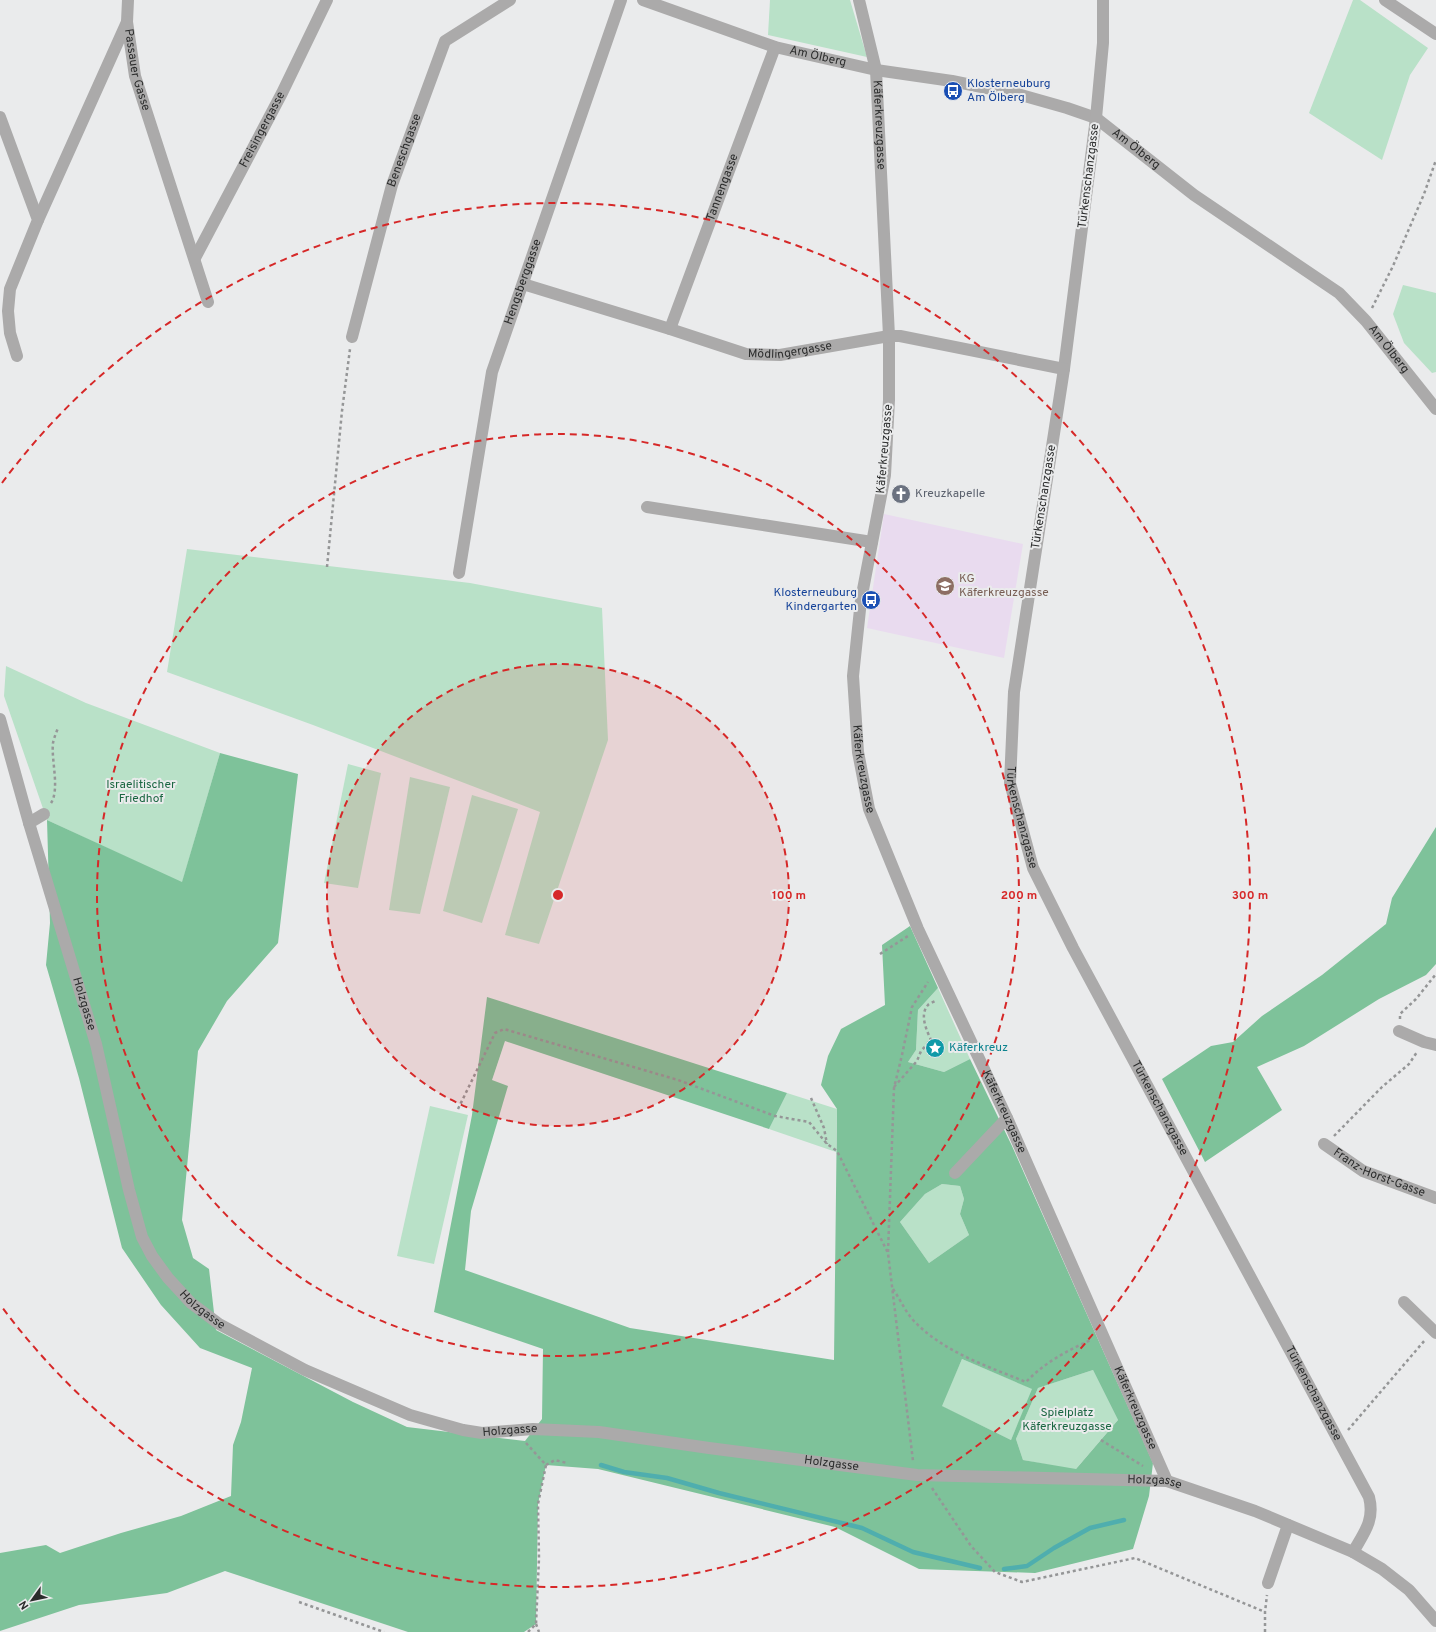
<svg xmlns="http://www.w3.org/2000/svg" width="1436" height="1632" font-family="Overpass,sans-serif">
	<rect width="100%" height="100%" fill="#eaebec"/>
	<path fill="#e9dbef" d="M884 514 1023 544 1004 658 867 628Z"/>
	<g fill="#b9e1c8">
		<path d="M770 0H850L867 57 768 35Z"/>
		<path d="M1353 0H1360L1428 48 1410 75 1382 160 1309 113Z"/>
		<path d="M1403 285 1436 293V372L1432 373 1404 343 1393 314Z"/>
		<path d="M187 549 470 583 602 608 608 740 539 944 505 935 540 812 313 725 167 672Z"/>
		<path d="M6 666 86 703 220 753 182 883 47 820 4 696Z"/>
		<path d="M348 764 381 773 358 888 324 883Z"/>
		<path d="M410 777 450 787 420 914 389 910Z"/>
		<path d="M472 795 518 809 482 923 443 911Z"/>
		<path d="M938 988 970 1059 944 1072 908 1062 916 1050 918 1010Z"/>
		<path d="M787 1093 837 1109 836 1152 769 1129Z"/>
		<path d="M430 1106 468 1115 434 1264 397 1256Z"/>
		<path d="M942 1184 960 1186 964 1199 960 1214 969 1235 929 1263 900 1222 925 1194Z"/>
		<path d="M962 1359 1033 1389 1011 1440 941 1406Z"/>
		<path d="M1093 1370 1118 1420 1075 1470 1023 1460 1016 1439 1038 1388Z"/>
	</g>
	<g fill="#7ec29a" fill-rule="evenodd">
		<path d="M220 753 298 774 278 943 227 1001 198 1051 182 1220 193 1258 209 1269 216 1330 353 1402 407 1427 525 1441 542 1419 543 1349 434 1312 472 1115 487 997 787 1093 769 1129 505 1041 492 1080 508 1086 471 1211 465 1270 630 1328 834 1360 837 1109 821 1085 828 1056 841 1029 885 1005 882 945 910 926 938 988 918 1010 916 1050 908 1062 944 1072 970 1059 1012 1146 1153 1463 1149 1496 1133 1549 1035 1573 919 1569 835 1527 598 1469 546 1465 538 1504 536 1624 524 1632H408L225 1571 167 1593 79 1605 0 1631V1553L46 1545 60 1553 121 1533 181 1516 231 1496 233 1445 241 1422 252 1368 200 1348 161 1305 122 1248 79 1078 46 965 50 923 47 820 182 882ZM942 1184 960 1186 964 1199 960 1214 969 1235 929 1263 900 1222 925 1194ZM962 1359 1032 1389 1011 1440 942 1406ZM1093 1370 1118 1420 1076 1469 1023 1460 1016 1439 1038 1388Z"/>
		<path d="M1436 827V964L1426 975 1379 999 1304 1046 1257 1067 1282 1110 1205 1162 1162 1079 1211 1046 1233 1042 1262 1016 1322 975 1386 924 1392 898Z"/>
	</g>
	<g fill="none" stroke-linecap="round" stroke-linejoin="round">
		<g stroke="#4faeae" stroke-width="4.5">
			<path d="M601 1465 624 1472 667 1478 719 1493 862 1528 913 1552 980 1568"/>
			<path d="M1004 1569 1027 1566 1054 1548 1090 1528 1124 1520"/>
		</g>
		<g stroke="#959697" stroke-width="2.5" stroke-dasharray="3 3" stroke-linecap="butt">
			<path d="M1372 308 1393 266 1424 194 1436 160"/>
			<path d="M327 567 342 411 350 349"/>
			<path d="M51 803C60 789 51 760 53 743 54 738 56 733 58 728"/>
			<path d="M880 954 908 936"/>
			<path d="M1400 1019V1014L1416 999 1436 974"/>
			<path d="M894 1087 917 1061 921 1051 931 1040C927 1031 919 1015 928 1005 930 1003 934 1002 937 1000"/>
			<path d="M811 1098 824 1128 827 1144"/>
			<path d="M458 1109 495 1033 504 1029 678 1080 775 1116 809 1122 827 1144 837 1151 888 1253 913 1461"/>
			<path d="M1334 1136 1382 1087 1409 1064 1417 1052"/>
			<path d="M888 1252 894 1088 902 1055 912 1007 928 982"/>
			<path d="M893 1289C900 1299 905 1311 913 1320 943 1352 987 1366 1026 1382 1044 1363 1068 1350 1091 1340"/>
			<path d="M1348 1430 1425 1340"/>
			<path d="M1101 1440 1143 1466"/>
			<path d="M526 1443 546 1465 538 1504 539 1558 536 1624 528 1632"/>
			<path d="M546 1465 555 1460 567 1463"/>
			<path d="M932 1488 971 1546 995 1572 1022 1582 1135 1558 1265 1612"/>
			<path d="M299 1602 384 1632"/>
			<path d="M536 1624 539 1632"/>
			<path d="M1265 1632V1612L1267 1595"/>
		</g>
		<g stroke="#abaaaa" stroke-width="12">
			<path id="s1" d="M643 0 775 47 876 70 952 81 1021 95 1067 108 1096 118 1194 195 1339 293 1366 321 1436 409"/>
			<path id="s2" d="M859 0 876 70 889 336V400L885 475 861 600 853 676 858 752 869 809 918 929 1007 1118 1167 1481"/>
			<path id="s3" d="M1103 0V43L1096 118 1064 369 1014 692 1010 783 1033 868 1073 948 1369 1497C1375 1520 1364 1533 1353 1552"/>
			<path d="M1385 0 1436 34"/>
			<path d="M127 22 128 0"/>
			<path d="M0 117 38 220 10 289 8 311 10 333 17 356"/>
			<path id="s4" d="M38 220 127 22 135 76 208 302"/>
			<path id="s5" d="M195 258 282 93 327 0"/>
			<path id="s6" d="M523 284 670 329 746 354 780 355 889 336H900L1064 369"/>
			<path id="s7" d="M670 329 775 47"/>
			<path id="s8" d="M352 337 392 185 445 41 510 0"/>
			<path d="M647 507 872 542"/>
			<path id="s9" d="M459 573 492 372 621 0"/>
			<path id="s10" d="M0 719 29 823 96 1044 129 1190 142 1237 152 1256 168 1278 191 1303 219 1324 305 1370 410 1415 463 1430 482 1433 533 1429 599 1432 709 1448 917 1475 1167 1481 1255 1511 1353 1552 1382 1569 1409 1590 1436 1621"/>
			<path d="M29 823 44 814"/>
			<path d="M1399 1031 1424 1042 1436 1045"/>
			<path id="s11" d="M1324 1144 1363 1171 1436 1198"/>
			<path d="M955 1173 1007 1118"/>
			<path d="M1404 1302 1436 1333"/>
			<path d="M1268 1583 1288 1525"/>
		</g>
	</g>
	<circle cx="558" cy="895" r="231" fill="#d62828" fill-opacity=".12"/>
	<g fill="none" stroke="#d62828" stroke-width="2" stroke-dasharray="7 5">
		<circle cx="558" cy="895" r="231"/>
		<circle cx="558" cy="895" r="461"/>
		<path d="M2 483A692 692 0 1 1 2 1307"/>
	</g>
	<defs>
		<g id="bus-disc" transform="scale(1)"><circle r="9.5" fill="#1a4fb4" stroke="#eaebec"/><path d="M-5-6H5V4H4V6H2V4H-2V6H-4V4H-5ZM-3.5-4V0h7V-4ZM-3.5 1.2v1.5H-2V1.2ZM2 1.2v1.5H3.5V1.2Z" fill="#fff"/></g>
		<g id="church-disc" transform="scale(1)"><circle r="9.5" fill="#6b7280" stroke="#eaebec"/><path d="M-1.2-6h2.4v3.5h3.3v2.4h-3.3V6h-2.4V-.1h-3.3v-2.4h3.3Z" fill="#fff"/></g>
		<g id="school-disc" transform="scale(1)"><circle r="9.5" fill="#8d6e63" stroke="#eaebec"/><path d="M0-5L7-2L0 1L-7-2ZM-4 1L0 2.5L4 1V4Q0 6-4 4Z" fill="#fff"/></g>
		<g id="sight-disc" transform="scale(1)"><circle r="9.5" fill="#0f9aa8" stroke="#eaebec"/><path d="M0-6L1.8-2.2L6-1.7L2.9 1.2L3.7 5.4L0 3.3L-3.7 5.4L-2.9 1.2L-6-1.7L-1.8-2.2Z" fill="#fff"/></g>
	</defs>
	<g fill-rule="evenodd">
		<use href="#bus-disc" x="953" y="91"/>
		<use href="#church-disc" x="901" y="494"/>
		<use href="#school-disc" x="945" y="586"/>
		<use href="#bus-disc" x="871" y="600"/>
		<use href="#sight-disc" x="935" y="1048"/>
	</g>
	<g text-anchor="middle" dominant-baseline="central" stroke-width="4" stroke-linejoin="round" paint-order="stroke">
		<g font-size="12" fill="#2b2c2c" stroke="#eaebec">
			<text stroke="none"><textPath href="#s1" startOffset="184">Am Ölberg</textPath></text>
			<text stroke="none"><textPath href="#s4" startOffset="266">Passauer Gasse</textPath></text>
			<text stroke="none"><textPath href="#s2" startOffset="127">Käferkreuzgasse</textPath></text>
			<text stroke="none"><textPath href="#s5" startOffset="145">Freisingergasse</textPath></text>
			<text stroke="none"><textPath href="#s1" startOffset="520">Am Ölberg</textPath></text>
			<text stroke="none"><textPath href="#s8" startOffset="194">Beneschgasse</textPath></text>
			<text transform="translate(1089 176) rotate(-83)">Türkenschanzgasse</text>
			<text stroke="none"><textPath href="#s7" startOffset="151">Tannengasse</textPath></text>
			<text stroke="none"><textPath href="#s9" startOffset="299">Hengsberggasse</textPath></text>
			<text stroke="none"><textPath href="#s6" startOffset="278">Mödlingergasse</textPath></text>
			<text stroke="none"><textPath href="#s1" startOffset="844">Am Ölberg</textPath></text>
			<text transform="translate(885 449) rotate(-85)">Käferkreuzgasse</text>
			<text transform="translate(1044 497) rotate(-81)">Türkenschanzgasse</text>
			<text stroke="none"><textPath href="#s2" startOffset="775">Käferkreuzgasse</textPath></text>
			<text stroke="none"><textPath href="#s3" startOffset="825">Türkenschanzgasse</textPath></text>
			<text stroke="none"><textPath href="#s10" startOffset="297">Holzgasse</textPath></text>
			<text stroke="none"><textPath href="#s3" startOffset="1149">Türkenschanzgasse</textPath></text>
			<text stroke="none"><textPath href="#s2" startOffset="1147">Käferkreuzgasse</textPath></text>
			<text stroke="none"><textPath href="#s11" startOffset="63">Franz-Horst-Gasse</textPath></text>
			<text stroke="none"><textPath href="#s10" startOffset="633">Holzgasse</textPath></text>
			<text stroke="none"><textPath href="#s3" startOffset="1473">Türkenschanzgasse</textPath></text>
			<text stroke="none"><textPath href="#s2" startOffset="1471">Käferkreuzgasse</textPath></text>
			<text stroke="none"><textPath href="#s10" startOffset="969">Holzgasse</textPath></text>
			<text stroke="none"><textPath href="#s10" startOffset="1293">Holzgasse</textPath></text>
			<text stroke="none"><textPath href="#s10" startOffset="1617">Holzgasse</textPath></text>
		</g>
		<g font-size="12" fill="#164399" stroke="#eaebec" text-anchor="start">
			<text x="967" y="84">Klosterneuburg<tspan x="967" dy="14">Am Ölberg</tspan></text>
			<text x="857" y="593" text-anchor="end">Klosterneuburg<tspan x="857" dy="14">Kindergarten</tspan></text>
		</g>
		<g font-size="12" fill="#5b616d" stroke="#eaebec" text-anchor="start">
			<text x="915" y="494">Kreuzkapelle</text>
		</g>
		<g font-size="12" fill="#785e54" stroke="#eaebec" text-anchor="start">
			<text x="959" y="579">KG<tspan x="959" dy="14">Käferkreuzgasse</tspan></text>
		</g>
		<g font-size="12" fill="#1b6742" stroke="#eaebec">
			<text x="141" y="785">Israelitischer<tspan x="141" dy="14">Friedhof</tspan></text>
			<text x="1067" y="1413">Spielplatz<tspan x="1067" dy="14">Käferkreuzgasse</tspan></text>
		</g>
		<g font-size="12" fill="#0d838f" stroke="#eaebec" text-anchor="start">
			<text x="949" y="1048">Käferkreuz</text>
		</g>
	</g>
	<circle cx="558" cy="895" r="6" fill="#d62828" stroke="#eaebec" stroke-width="2"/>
	<g font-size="12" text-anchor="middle" font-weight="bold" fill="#d62828" stroke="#eaebec" stroke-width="4" stroke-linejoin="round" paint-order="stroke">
		<text x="789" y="899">100 m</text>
		<text x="1019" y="899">200 m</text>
		<text x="1250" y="899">300 m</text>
	</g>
	<g transform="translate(32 1600) rotate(237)" stroke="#eaebec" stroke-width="3" paint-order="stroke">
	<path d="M0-3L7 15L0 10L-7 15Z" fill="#2b2c2c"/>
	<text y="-6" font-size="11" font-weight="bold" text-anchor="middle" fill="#2b2c2c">N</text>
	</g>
</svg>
